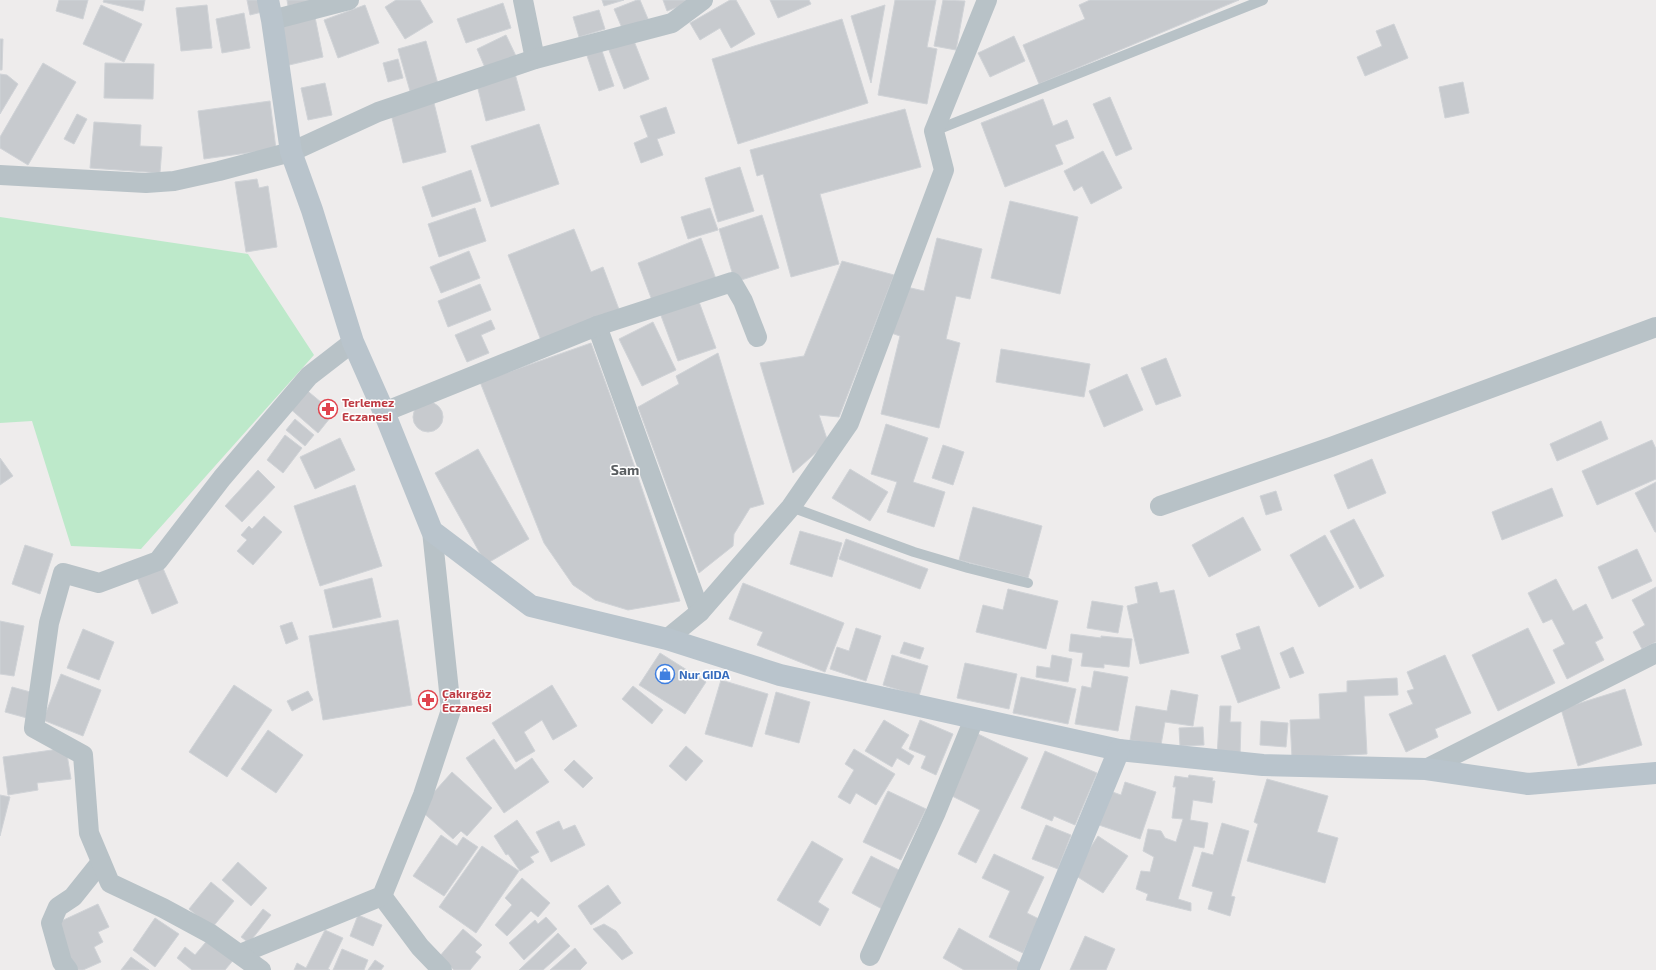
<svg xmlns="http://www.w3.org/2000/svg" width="1656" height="970" font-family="'Exo 2',sans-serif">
	<rect width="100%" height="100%" fill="#eeecec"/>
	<path fill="#bde9ca" d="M0 217 248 254 314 355 141 549 71 546 32 421 0 423Z"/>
	<g fill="#c7cace" stroke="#d0d3d7">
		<path d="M59 0H88L83 19 56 11Z"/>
		<path d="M104 0H145L143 11 103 2Z"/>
		<path d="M247 0H264L266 11 250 15Z"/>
		<path d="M287 0H315L288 6Z"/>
		<path d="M396 0H420L433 22 405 39 385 7Z"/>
		<path d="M602 0H624L604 6Z"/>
		<path d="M637 0H640L648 19 622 28 614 9Z"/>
		<path d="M663 0H697L667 11Z"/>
		<path d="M730 0H736L755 34 731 48 720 28 700 40 690 23Z"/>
		<path d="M770 0H809L811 4 778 18Z"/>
		<path d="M895 0H936L927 47 937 49 927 104 878 95Z"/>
		<path d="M943 0 965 1 956 50 934 46Z"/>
		<path d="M1090 0H1239L1039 84 1023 45 1085 19 1079 5Z"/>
		<path d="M503 3 511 28 466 43 457 19Z"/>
		<path d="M101 5 142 24 124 62 83 44Z"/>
		<path d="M207 5 212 48 181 51 176 8Z"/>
		<path d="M365 5 379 43 338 58 324 20Z"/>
		<path d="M885 5 871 83 851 16Z"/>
		<path d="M599 10 605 29 579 37 573 17Z"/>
		<path d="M244 13 250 48 222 53 216 19Z"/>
		<path d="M315 17 323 57 285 66 277 25Z"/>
		<path d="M842 19 868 103 738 144 712 59Z"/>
		<path d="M1394 24 1408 58 1365 76 1357 57 1382 46 1376 31Z"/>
		<path d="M506 35 516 56 486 70 477 49Z"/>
		<path d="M632 36 649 79 624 89 607 45Z"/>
		<path d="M1014 36 1025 61 990 77 978 53Z"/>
		<path d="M0 39H3L2 70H0Z"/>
		<path d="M426 41 438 84 410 91 398 49Z"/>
		<path d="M600 45 614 86 599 91 585 50Z"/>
		<path d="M398 59 403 78 388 82 383 63Z"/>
		<path d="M43 63 76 82 28 165 0 148V137Z"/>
		<path d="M105 63 154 64 153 99 104 98Z"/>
		<path d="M514 70 525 110 486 121 476 81Z"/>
		<path d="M0 74 7 75 18 84 0 114Z"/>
		<path d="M1463 82 1469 113 1445 118 1439 87Z"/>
		<path d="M325 83 332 115 308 120 301 88Z"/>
		<path d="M1110 97 1132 149 1116 156 1093 104Z"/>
		<path d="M1043 99 1053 126 1067 120 1074 138 1055 145 1063 164 1005 187 981 123Z"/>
		<path d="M270 101 276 149 204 159 198 111Z"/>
		<path d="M434 103 446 152 403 163 391 114Z"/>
		<path d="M666 107 675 133 657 139 663 155 641 163 634 143 648 137 640 116Z"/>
		<path d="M905 109 921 167 820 194 839 264 791 277 763 174 757 176 750 150Z"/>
		<path d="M77 114 87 119 74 144 64 139Z"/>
		<path d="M94 122 141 125 140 146 162 147 160 173 90 168Z"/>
		<path d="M539 124 559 184 491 207 471 146Z"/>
		<path d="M1103 151 1122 188 1091 204 1082 186 1074 191 1064 171Z"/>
		<path d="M740 167 754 211 718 222 705 178Z"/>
		<path d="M471 170 481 201 432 217 422 187Z"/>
		<path d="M257 179 259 188 268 186 277 247 246 252 235 182Z"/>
		<path d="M1010 201 1078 217 1060 294 991 278Z"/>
		<path d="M475 208 486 241 439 257 428 224Z"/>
		<path d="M710 208 718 230 688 239 681 217Z"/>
		<path d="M762 215 779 268 735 282 719 229Z"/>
		<path d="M574 229 591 272 603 267 620 312 542 343 508 255Z"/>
		<path d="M701 238 716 279 653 303 638 263Z"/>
		<path d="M937 238 982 249 970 299 956 296 946 339 960 343 939 428 881 414 900 336 891 333 902 286 924 291Z"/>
		<path d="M469 251 480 278 441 293 430 267Z"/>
		<path d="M842 261 894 275 839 417 819 415 828 442 793 473 760 363 804 356Z"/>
		<path d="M480 284 491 310 448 327 438 301Z"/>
		<path d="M698 299 716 348 678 361 660 313Z"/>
		<path d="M491 320 495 329 481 335 489 353 467 362 455 335Z"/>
		<path d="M653 322 676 370 642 386 619 339Z"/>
		<path d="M591 343 613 403 680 601 628 610 595 600 573 585 544 543 480 382Z"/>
		<path d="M1001 349 1090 364 1084 397 996 382Z"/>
		<path d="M718 353 764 504 750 508 734 534 733 546 699 573 638 407 679 384 676 376Z"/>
		<path d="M1166 358 1181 396 1156 405 1141 368Z"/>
		<path d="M1127 374 1143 410 1104 427 1089 391Z"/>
		<path d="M304 388 334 413 318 433 287 406Z"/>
		<circle cx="428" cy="417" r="15"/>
		<path d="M295 419 314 435 305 446 286 430Z"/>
		<path d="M1601 421 1608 439 1557 461 1550 444Z"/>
		<path d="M886 424 928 438 913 482 945 492 934 527 887 512 897 482 871 474Z"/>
		<path d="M285 435 302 448 283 473 267 460Z"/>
		<path d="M340 438 355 470 315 489 300 457Z"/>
		<path d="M1652 440 1656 449V479L1597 505 1582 471Z"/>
		<path d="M943 445 964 452 953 485 932 478Z"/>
		<path d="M478 449 529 539 486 564 435 473Z"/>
		<path d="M0 458 13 476 0 485Z"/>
		<path d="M1372 459 1386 493 1348 509 1334 475Z"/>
		<path d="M850 469 888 492 870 521 832 498Z"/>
		<path d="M258 470 275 487 242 522 225 506Z"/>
		<path d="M1656 482V532H1655L1635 493Z"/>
		<path d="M355 485 382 566 320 586 294 506Z"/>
		<path d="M1552 488 1563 516 1502 540 1492 512Z"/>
		<path d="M1276 491 1282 510 1266 515 1260 496Z"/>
		<path d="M973 507 1042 526 1028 578 959 560Z"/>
		<path d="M264 516 282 532 253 565 237 551 247 540 241 535 249 526 252 529Z"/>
		<path d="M1243 517 1261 550 1209 577 1192 545Z"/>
		<path d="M1354 519 1384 576 1360 589 1330 531Z"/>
		<path d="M800 531 842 543 832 577 790 564Z"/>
		<path d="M1325 535 1354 587 1319 607 1290 555Z"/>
		<path d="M846 539 928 569 920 589 839 559Z"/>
		<path d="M25 545 53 554 40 594 12 584Z"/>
		<path d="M1637 549 1652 581 1612 599 1598 567Z"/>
		<path d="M162 566 178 603 152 614 137 577Z"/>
		<path d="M372 578 381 617 333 628 324 590Z"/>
		<path d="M1556 579 1573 611 1586 604 1603 638 1595 642 1604 660 1567 679 1553 650 1565 644 1552 619 1543 623 1528 593Z"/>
		<path d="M1157 582 1160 593 1174 590 1189 653 1140 664 1127 606 1138 603 1135 587Z"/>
		<path d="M743 583 844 623 825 672 757 645 763 632 729 619Z"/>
		<path d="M1656 587V642L1642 649 1633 632 1645 625 1632 600Z"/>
		<path d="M1008 589 1058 601 1046 649 976 632 983 605 1003 610Z"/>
		<path d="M1092 601 1123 606 1118 633 1087 628Z"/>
		<path d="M398 620 412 705 323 720 309 636Z"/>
		<path d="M0 621 24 626 14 676 0 674Z"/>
		<path d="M292 622 298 639 286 644 280 626Z"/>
		<path d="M1259 626 1280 688 1238 703 1221 656 1241 649 1236 634Z"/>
		<path d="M856 628 881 636 866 681 830 669 837 647 849 651Z"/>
		<path d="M1528 628 1555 683 1498 711 1472 655Z"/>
		<path d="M83 629 114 642 99 680 67 668Z"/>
		<path d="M1071 634 1101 638V636L1132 639 1129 667 1104 664V668L1081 666 1083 653 1069 651Z"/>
		<path d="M904 642 924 648 920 659 900 653Z"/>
		<path d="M1293 647 1304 673 1290 678 1280 653Z"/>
		<path d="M660 653 706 682 685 714 639 685Z"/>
		<path d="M892 655 928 666 919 696 883 685Z"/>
		<path d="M1052 655 1072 659 1068 682 1036 677 1037 666 1050 668Z"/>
		<path d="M1445 655 1471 713 1435 729 1438 737 1406 752 1389 714 1413 704 1407 691 1414 689 1407 672Z"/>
		<path d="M965 663 1017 674 1009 709 957 698Z"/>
		<path d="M1094 671 1128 677 1118 731 1075 724 1082 686 1091 688Z"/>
		<path d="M61 674 101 690 83 736 43 720Z"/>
		<path d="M1021 677 1076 689 1068 724 1013 713Z"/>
		<path d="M1397 678 1398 695 1364 696 1367 754 1292 758 1290 720 1320 719 1319 694 1347 692V681Z"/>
		<path d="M721 680 768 694 752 747 705 734Z"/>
		<path d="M234 685 272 710 227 777 189 752Z"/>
		<path d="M552 685 577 726 553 740 542 720 524 732 535 751 516 762 492 723Z"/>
		<path d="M633 686 663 710 652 724 622 699Z"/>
		<path d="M12 687 34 693 27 718 5 712Z"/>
		<path d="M1625 689 1642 745 1578 766 1561 709Z"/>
		<path d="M1171 690 1198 695 1193 726 1165 722 1161 745 1130 740 1136 706 1167 711Z"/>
		<path d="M308 691 313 700 292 711 287 701Z"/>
		<path d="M776 692 810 702 799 743 765 734Z"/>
		<path d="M1220 706H1231L1230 722H1241L1240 757 1217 756Z"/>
		<path d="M884 720 909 735 901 748 914 756 909 765 897 758 892 767 865 751Z"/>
		<path d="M920 720 953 734 936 775 921 768 926 756 909 749Z"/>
		<path d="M1261 721 1288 723 1286 747 1260 745Z"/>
		<path d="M1203 727 1204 745 1180 746 1179 728Z"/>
		<path d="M268 730 303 755 276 793 241 769Z"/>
		<path d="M978 734 1028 758 976 863 958 854 980 810 948 794Z"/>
		<path d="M494 739 515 770 532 758 549 782 504 813 466 758Z"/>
		<path d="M686 746 703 761 686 781 669 766Z"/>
		<path d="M66 748 71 779 37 783 38 790 8 795 3 757Z"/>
		<path d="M854 749 895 774 876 805 856 793 850 804 838 797 854 770 845 764Z"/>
		<path d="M1045 751 1097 773 1075 825 1054 816 1052 821 1021 808Z"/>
		<path d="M574 760 593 778 583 788 564 770Z"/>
		<path d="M452 772 492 808 467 836 461 831 453 839 419 809Z"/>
		<path d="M1189 775 1213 778 1212 781H1215L1212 803 1193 800 1190 820 1208 823 1204 848 1194 846 1178 899 1191 903V911L1146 900 1148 894 1136 889 1141 871 1150 872 1154 857 1143 851 1148 829 1161 831 1165 838 1176 842 1183 819 1172 818 1176 787H1173L1175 776 1188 778Z"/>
		<path d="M1267 779 1328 796 1317 832 1338 838 1325 883 1247 861 1258 824 1254 822Z"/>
		<path d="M1125 782 1156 792 1140 839 1096 824 1107 790 1121 795Z"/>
		<path d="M888 791 926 809 901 860 863 842Z"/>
		<path d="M0 795 10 797 0 836Z"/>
		<path d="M517 820 539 852 530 857 534 862 520 871 508 854 506 855 494 836Z"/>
		<path d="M559 821 563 830 575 825 585 845 551 862 536 832Z"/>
		<path d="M1222 823 1249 831 1231 896 1235 897 1230 916 1208 909 1213 892 1192 886 1202 852 1213 855Z"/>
		<path d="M1046 825 1071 835 1058 869 1032 859Z"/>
		<path d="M441 835 457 846 463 837 478 847 444 896 413 876Z"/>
		<path d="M1098 836 1128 856 1103 893 1073 874Z"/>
		<path d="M812 841 843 859 818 902 829 909 820 926 777 900Z"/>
		<path d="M482 846 519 871 476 933 439 907Z"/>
		<path d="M994 854 1044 877 1027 913 1039 919 1023 953 989 937 1010 891 982 878Z"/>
		<path d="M871 856 903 872 884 910 852 893Z"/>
		<path d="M238 862 267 888 251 906 222 880Z"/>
		<path d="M522 878 550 903 538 917 531 911 507 936 495 925 512 905 505 898Z"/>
		<path d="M211 882 234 901 212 928 189 909Z"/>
		<path d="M608 885 621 903 591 925 578 906Z"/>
		<path d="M98 904 109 927 98 932 103 942 94 947 101 962 83 970H73L57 923Z"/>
		<path d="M263 909 271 915 249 943 241 937Z"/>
		<path d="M358 915 382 925 373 946 350 936Z"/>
		<path d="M546 917 557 929 524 960 509 943 535 920 538 924Z"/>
		<path d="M155 918 179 934 155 967 133 950Z"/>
		<path d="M604 924 616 931 633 953 622 960 593 929Z"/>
		<path d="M959 928 1022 964 1018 970H964L943 958Z"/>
		<path d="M463 929 482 945 475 952 481 957 470 970H454L439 957Z"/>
		<path d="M325 930 343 938 328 969 330 970H294L297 963 306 968Z"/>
		<path d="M558 933 570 946 543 970H519Z"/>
		<path d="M1085 936 1115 949 1106 970H1070Z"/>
		<path d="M210 937 235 958 225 970H192L177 958 185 947 195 955Z"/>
		<path d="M575 948 587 963 580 970H550Z"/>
		<path d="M342 949 368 960 364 970H333Z"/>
		<path d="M131 957 149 970H121Z"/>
		<path d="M375 960 384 966 381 970H368Z"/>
	</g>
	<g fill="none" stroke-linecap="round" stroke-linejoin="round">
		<g stroke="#b8c2c7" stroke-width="10">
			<path d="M934 131 1263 0"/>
			<path d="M791 507 914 552 968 568 1028 583"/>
		</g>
		<g stroke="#b8c2c7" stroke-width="20">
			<path d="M523 0 535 59"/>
			<path d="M272 20 349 0"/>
			<path d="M0 175 146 183 174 181 219 171 291 152 378 112 535 59 672 23 703 0"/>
			<path d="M597 326 700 612"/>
			<path d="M384 412 597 326 732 282 743 301 757 337"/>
			<path d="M1160 506 1331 447 1656 327"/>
			<path d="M667 639 700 612 791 507 849 423 944 170 934 131 987 0"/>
			<path d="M1426 769 1656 653"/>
			<path d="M382 896 420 947 442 970"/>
			<path d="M240 954 382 896 423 795 451 710 432 531"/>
			<path d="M870 956 936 812 974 719"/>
			<path d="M68 970 62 962 51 923 58 907 73 897 101 862"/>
			<path d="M261 970 211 934 163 908 110 883 89 833 83 755 34 728 49 623 63 573 99 583 158 561 222 478 309 376 353 342"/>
		</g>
		<g stroke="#b9c4cc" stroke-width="22">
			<path d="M268 0 272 20 291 152 312 210 353 342 384 412 432 531 531 606 667 639 780 675 1119 750 1263 765 1426 769 1528 784 1656 773"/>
			<path d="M1028 970 1119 750"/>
		</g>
	</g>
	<defs>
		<g id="pharmacy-ring" transform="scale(1)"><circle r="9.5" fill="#fff" stroke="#e0444e" stroke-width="1.5"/><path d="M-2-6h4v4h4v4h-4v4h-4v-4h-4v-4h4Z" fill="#e0444e"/></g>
		<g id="shop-ring" transform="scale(1)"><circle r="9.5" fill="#fff" stroke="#3f7fe0" stroke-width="1.5"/><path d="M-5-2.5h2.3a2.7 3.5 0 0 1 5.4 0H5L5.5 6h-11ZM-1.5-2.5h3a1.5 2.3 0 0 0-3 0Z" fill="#3f7fe0"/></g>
	</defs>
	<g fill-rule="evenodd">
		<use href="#pharmacy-ring" x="328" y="409"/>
		<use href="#shop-ring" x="665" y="674"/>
		<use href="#pharmacy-ring" x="428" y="700"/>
	</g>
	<g text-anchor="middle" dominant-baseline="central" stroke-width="3" stroke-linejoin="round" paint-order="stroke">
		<g font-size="12" font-weight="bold" fill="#be3a42" stroke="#fff" text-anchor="start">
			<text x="342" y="402">Terlemez<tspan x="342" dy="14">Eczanesi</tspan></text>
			<text x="442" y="693">Çakırgöz<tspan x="442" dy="14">Eczanesi</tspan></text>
		</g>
		<g font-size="12" font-weight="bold" fill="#366cbe" stroke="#fff" text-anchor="start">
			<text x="679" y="674">Nur GIDA</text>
		</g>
		<g font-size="14" font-weight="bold" fill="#595d60" stroke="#fff">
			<text x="625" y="469">Sam</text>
		</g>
	</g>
</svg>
